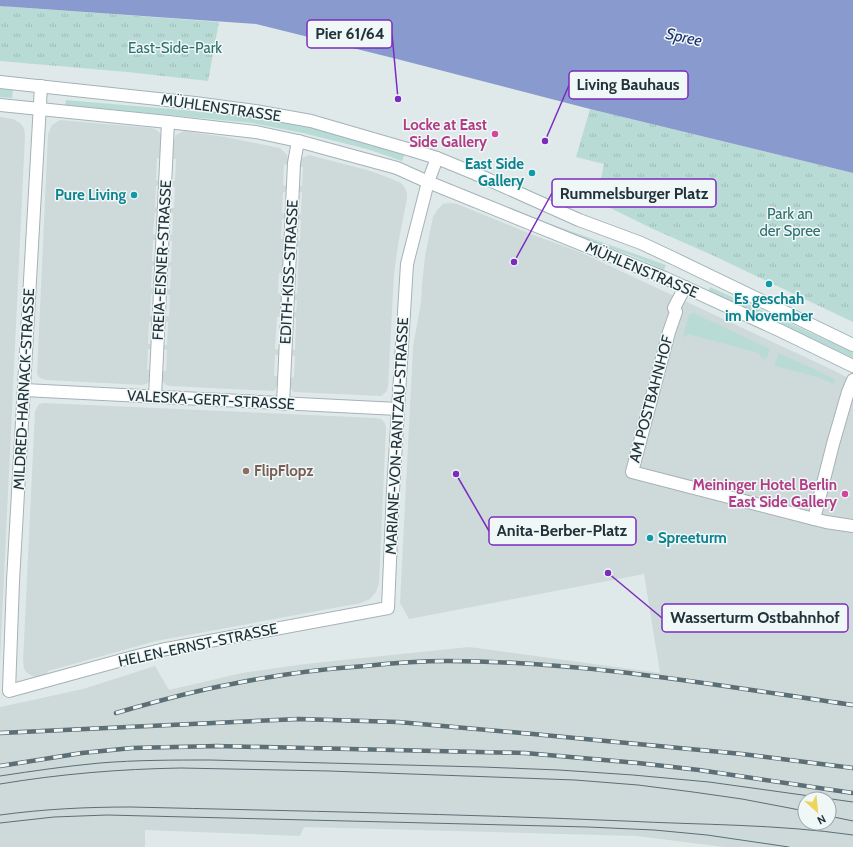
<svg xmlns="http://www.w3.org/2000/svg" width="853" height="847" font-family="Cabin,sans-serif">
	<defs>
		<pattern id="park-tufts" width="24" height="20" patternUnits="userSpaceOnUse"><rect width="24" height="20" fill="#b9dbd6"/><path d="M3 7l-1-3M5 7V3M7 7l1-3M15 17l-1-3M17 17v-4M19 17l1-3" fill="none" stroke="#9fbcb8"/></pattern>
	</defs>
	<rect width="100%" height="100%" fill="#e0e9ea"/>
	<g fill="#ced9da" fill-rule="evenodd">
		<path d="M0 117 13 119 20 123 24 128 25 136 0 662Z"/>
		<path d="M60 120 152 128 157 130 161 135 162 139 161 158H157L156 180H160V186H156L155 207 159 208 158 212H155L153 234 157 235V240H153L152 261 156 262V266H152L151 288 155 289 154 294H151L150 316H153V322H149L148 344H152V349H148L147 370H151L150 381 146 384 143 385 46 380 40 378 37 374 48 134 52 125Z"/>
		<path d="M184 131 225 137 280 148 287 155 288 159V164L284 165 283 185 287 186V192H283L282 213H286V219H282L281 239H285L283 273H279L278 293 282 294 281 317H277L275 349 279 350V355H275L274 376H278L277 386 276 388 274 391 169 386 166 385 162 381V371H166L167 350 163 349V345H167L168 322H164L165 316H169L170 295H166V289H170L171 267H167V262H171L172 241 168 240V235H172L173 213H170V208H174L175 187 171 186V181H175L176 159H172L173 143 174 140 176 135Z"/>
		<path d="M309 155 367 170 387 177 401 183 405 188 407 193V198L398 245 394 274 388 387 386 392 381 396 294 392 290 388V378L294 377 295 356H291V350H295L296 318 292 317 293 312H296L297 300H293V294H297L299 247H296V241H300L301 220H297V214H301L302 192H298V186H302L303 167H299L301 160 302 158Z"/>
		<path d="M450 203 457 204 536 236 580 252 837 372 853 381V847H725L636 836 304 827 300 836 145 830V847H0V707L83 689 155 666 169 690 242 673 305 664 469 647 660 673 644 574 409 619 400 603 413 347 421 302 422 285 425 256 433 217 437 210 443 204ZM805 799H829V823H805Z"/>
		<path d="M44 403 376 418 381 419 385 423 386 428 379 583 376 592 370 599 361 603 156 641 48 671 45 677 41 678 32 676 26 672 24 668 23 661 35 411 39 404Z"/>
	</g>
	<g fill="#b9dbd6">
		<path d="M0 89 13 90 12 98 0 97Z"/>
		<path d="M66 100 252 116 307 127 371 143 405 154 402 161 367 149 303 133 252 123 65 105Z"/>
		<path d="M462 189H464L545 222 666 265 664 270 635 257 554 228 463 191Z"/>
		<path d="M710 287 853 352V358L708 291Z"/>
		<path d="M694 313 770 349 767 358 765 359 762 358 759 353 688 334 685 337H683L689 315Z"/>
		<path d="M779 353 835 379 833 384 818 377 774 366Z"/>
	</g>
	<g fill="url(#park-tufts)">
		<path d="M0 6 219 22 208 81 127 72 0 61Z"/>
		<path d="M590 109 853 173V322L712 255 653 229 596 201 604 164 576 157Z"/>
	</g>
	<path fill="#899bce" d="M0 0H853V173L590 109 397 59 256 24 0 6Z"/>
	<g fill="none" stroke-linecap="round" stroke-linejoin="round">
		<g stroke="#a7b2b5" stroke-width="14">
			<g id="street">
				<path d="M41 86 13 581 9 691 133 657 161 650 388 608 393 491 407 264 428 182"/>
				<path d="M685 287 674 308 676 312 669 332 632 472 814 519 833 444 848 392 853 380"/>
				<path d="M24 390 398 409"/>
				<path d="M155 397 168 122"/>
				<path d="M283 404 294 163 298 141"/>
				<path d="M814 519 826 522 853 526"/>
			</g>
		</g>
		<g stroke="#a2b3b9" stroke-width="14">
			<g id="secondary">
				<path d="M0 82 195 103 255 111 311 121 411 150 437 158 476 174 579 220 641 243 675 259 853 345"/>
				<path d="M0 105 168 122 256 132 298 141 397 168 428 182 665 278 781 331 853 366"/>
				<path d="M428 182 437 158"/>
			</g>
		</g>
		<use href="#street" stroke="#fff" stroke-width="12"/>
		<use href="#secondary" stroke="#fff" stroke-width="12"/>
		<g stroke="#5c6e76" stroke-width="1">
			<path d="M0 776C33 771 67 766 100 763 137 760 173 760 210 760L482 767 559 770 633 775 709 782 853 802"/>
			<path d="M0 784C60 774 120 769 181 768L329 771 575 780 638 785 693 792 742 799 805 811"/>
			<path d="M0 815C44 809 87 807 131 807 296 811 460 814 625 821 701 825 777 824 853 835"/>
			<path d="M829 816 853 821"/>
			<path d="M0 823 54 817 107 815 588 827 654 830 707 835 789 847"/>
		</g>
		<g stroke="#5c6e76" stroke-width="4.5">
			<g id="rail">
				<path d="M116 713C154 702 193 691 232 684 276 675 321 669 365 666 393 663 420 661 448 661 584 661 719 686 853 705"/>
				<path d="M0 733 299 719 398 722 533 734 742 754 853 768"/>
				<path d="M0 766 82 753 132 748 217 746 525 753 638 763 699 770 853 793"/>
			</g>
		</g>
		<use href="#rail" stroke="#f0f7f7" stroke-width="3" stroke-dasharray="9" stroke-linecap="butt"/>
	</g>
	<g fill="#d1479c" stroke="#f0f7f7" stroke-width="1.5">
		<circle cx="495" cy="134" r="4"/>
		<circle cx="845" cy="494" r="4"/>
	</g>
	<g fill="#0f9aa8" stroke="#f0f7f7" stroke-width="1.5">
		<circle cx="532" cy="173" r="4"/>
		<circle cx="134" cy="195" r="4"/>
		<circle cx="769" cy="284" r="4"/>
		<circle cx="650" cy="538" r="4"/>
	</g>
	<circle fill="#8d6e63" stroke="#f0f7f7" stroke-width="1.5" cx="246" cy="471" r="4"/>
	<g text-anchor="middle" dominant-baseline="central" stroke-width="3" stroke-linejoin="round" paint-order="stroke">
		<g font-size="15" fill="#2d706e" stroke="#f0f7f7">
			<text x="175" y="48">East-Side-Park</text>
			<text x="790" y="214">Park an<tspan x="790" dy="17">der Spree</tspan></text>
		</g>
		<g font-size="15" fill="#21323a" stroke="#f0f7f7">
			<text transform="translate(221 108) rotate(8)">MÜHLENSTRASSE</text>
			<text transform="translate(162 260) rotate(-87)">FREIA-EISNER-STRASSE</text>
			<text transform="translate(642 270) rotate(23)">MÜHLENSTRASSE</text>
			<text transform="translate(289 272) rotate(-87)">EDITH-KISS-STRASSE</text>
			<text transform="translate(24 389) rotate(-87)">MILDRED-HARNACK-STRASSE</text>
			<text transform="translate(651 399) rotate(-75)">AM POSTBAHNHOF</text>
			<text transform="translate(211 400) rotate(3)">VALESKA-GERT-STRASSE</text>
			<text transform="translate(397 436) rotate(-87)">MARIANE-VON-RANTZAU-STRASSE</text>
			<text transform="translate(198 645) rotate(-12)">HELEN-ERNST-STRASSE</text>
		</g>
		<g font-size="15" font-weight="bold" fill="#b23c85" stroke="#f0f7f7" text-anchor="end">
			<text x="487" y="125">Locke at East<tspan x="487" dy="17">Side Gallery</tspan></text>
			<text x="837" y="485">Meininger Hotel Berlin<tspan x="837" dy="17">East Side Gallery</tspan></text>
		</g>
		<g font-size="15" font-weight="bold" fill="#0d838f" stroke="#f0f7f7" text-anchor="end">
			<text x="524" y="164">East Side<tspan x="524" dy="17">Gallery</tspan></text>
			<text x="126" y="195">Pure Living</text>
			<text x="769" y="299" text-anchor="middle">Es geschah<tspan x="769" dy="17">im November</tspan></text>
			<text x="658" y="538" text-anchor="start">Spreeturm</text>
		</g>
		<g font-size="15" font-weight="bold" fill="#785e54" stroke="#f0f7f7" text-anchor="start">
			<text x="254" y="471">FlipFlopz</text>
		</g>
		<g font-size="16" font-style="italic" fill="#1e3374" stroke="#f0f7f7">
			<text transform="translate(684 37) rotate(12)">Spree</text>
		</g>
	</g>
	<path fill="none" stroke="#7b2cbf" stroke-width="1.5" d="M398 99L392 34M545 141L569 85M514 262L552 193M456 474L489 531M608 573L662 618"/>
	<g fill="#7b2cbf" stroke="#f0f7f7" stroke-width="1.5">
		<circle cx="398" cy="99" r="4"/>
		<circle cx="545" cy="141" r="4"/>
		<circle cx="514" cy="262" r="4"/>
		<circle cx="456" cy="474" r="4"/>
		<circle cx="608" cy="573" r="4"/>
	</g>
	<g fill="#f0f7f7" stroke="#7b2cbf" stroke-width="1.5">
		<rect x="307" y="20" width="85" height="28" rx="4"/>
		<rect x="569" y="71" width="119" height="28" rx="4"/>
		<rect x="552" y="179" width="164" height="28" rx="4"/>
		<rect x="489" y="517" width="147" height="28" rx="4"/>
		<rect x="662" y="604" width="186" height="28" rx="4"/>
	</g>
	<g font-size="16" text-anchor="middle" font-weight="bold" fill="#21323a">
		<text x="350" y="39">Pier 61/64</text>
		<text x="628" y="90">Living Bauhaus</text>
		<text x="634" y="199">Rummelsburger Platz</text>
		<text x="562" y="536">Anita-Berber-Platz</text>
		<text x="755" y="623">Wasserturm Ostbahnhof</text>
	</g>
	<g transform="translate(817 811) rotate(153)"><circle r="19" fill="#f0f7f7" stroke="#9da8ab"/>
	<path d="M0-3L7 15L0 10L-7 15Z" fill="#edd45b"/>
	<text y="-6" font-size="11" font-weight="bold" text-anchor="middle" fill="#21323a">N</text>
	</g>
</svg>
